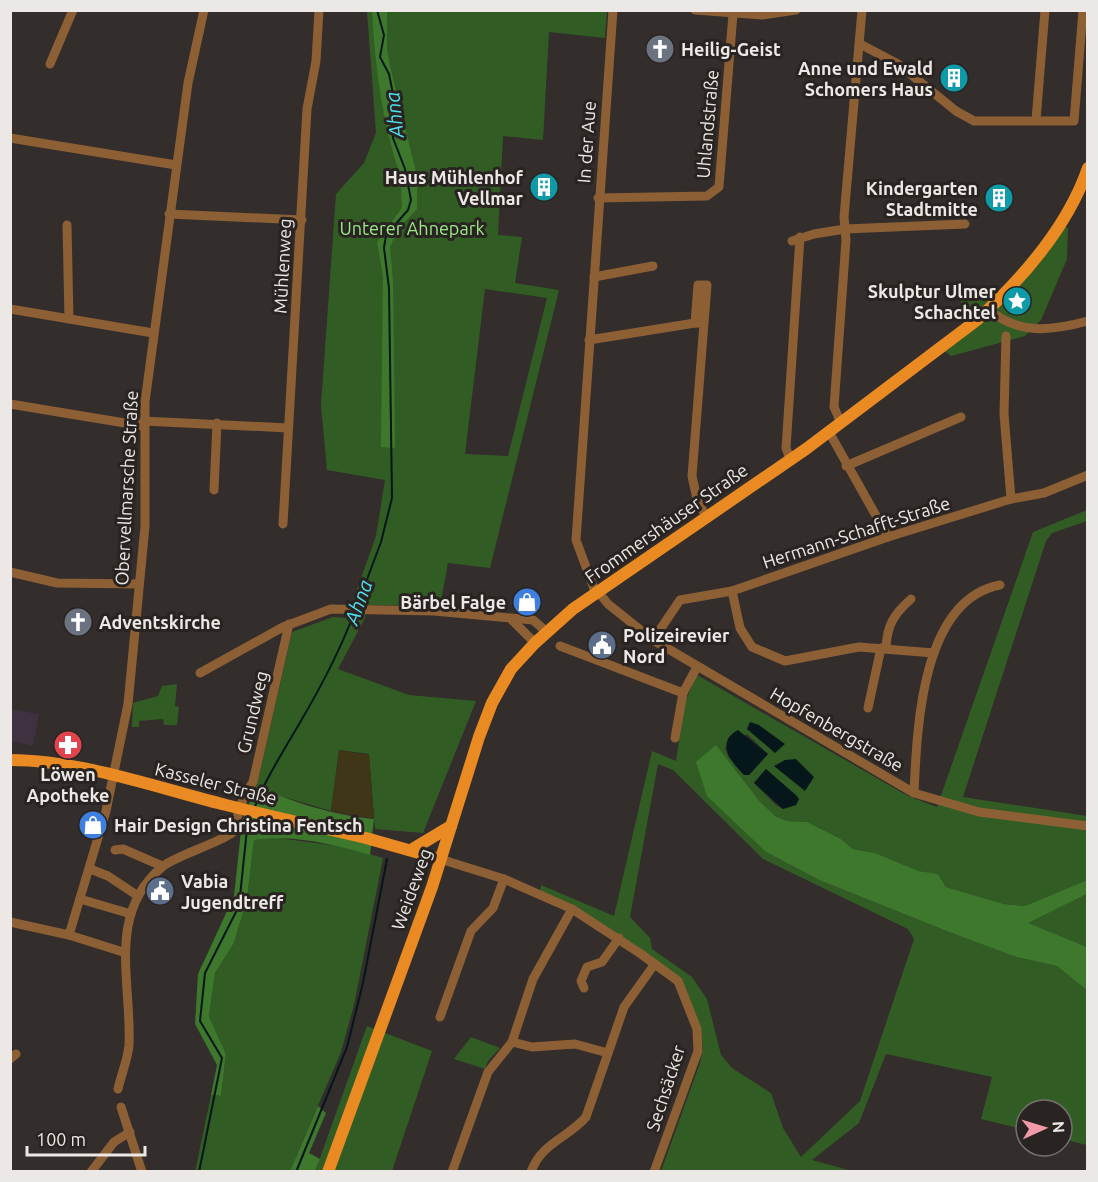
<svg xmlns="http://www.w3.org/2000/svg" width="1098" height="1182" font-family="Ubuntu,sans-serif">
	<rect width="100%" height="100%" fill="#332d2b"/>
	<path fill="#3e3140" d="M10 709 39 714 33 746 11 741Z"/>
	<g fill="#315d25" fill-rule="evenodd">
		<path d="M367 11H607L605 38 549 32 543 140 503 136 498 235 522 237 515 283 559 290 490 568 448 563 440 606 366 605 365 618 338 669 409 695 476 701 423 833 375 829 369 754 339 750 331 811 274 794 257 785 292 632 333 617 347 618 376 536 385 480 327 470 321 405 336 194 364 163 376 133ZM485 289 547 298 508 456 465 454Z"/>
		<path d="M1057 223 1068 228 1067 259 1041 320 1025 336 951 356 939 347 971 319 959 299V290L983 299H994Z"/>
		<path d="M1087 510V521L1052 533 1046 541 963 797 1087 816V880L1025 906 1004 904 946 887 938 874 919 871 875 853 853 849 841 839 807 822 787 821 775 816 759 802 735 770 766 852 819 880 949 932 1016 957 1057 966 1086 988 1087 1145 1062 1139V1110H1026V1130L981 1119 992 1077 886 1054 859 1123 812 1160 852 1171H661L700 1063 703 1049 701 1029 682 982 540 892 541 885 614 916 652 751 676 761 685 702 697 675 908 796 937 807 1033 532ZM747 734 768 754 749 775 729 758 725 748ZM658 764 673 770 763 859 908 929 914 939 860 1101 801 1157 783 1128 771 1093 732 1068 721 1055 707 999 692 977 652 949 650 938 630 917ZM766 769 783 809 776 805 754 783Z"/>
		<path d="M177 684 175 706 179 707 177 725H164L163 719 139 721V727H132L133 703 158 696 162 686Z"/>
		<path d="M271 837 345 847 383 858 354 1005 341 1052 290 1171 195 1172 211 1095 221 1096 226 1054 209 1018 215 973 234 943 247 899 254 840Z"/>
		<path d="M1087 894V947L1027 923Z"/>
		<path d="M367 1026 432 1051 392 1171 315 1172Z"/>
		<path d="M471 1037 500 1048 488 1061 485 1069 454 1059Z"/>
	</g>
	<g fill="#3d782d">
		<path d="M372 11H387V49L390 66 416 172 400 175C382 122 375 66 372 11Z"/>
		<path d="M417 184V209L398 229 390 247 393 282 395 448 381 447 383 276 377 242 402 208 401 186Z"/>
		<path d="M716 745 760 802 775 816 787 821 807 822 841 839 853 849 875 853 919 871 938 874 946 887 1004 904 1025 906 1087 880V894L1028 923 1087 947V990L1057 966 1016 957 949 932 819 880 766 852 707 796 696 762Z"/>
		<path d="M257 785C291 803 335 815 374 819L370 855C334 844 291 834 254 840L247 899 234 943 215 973 209 1017 226 1054 221 1096 211 1095 217 1065 195 1024 198 974 234 896 242 821Z"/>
		<path d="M318 1106 326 1113 309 1153 320 1159 315 1171H290Z"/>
	</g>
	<path fill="#3e3616" d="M339 750 369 755 374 819 331 811Z"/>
	<g fill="#05171a">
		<path d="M750 722 759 725 785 744 775 753 747 729Z"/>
		<path d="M738 730 768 754 749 775H744C731 762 715 742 738 730Z"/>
		<path d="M796 759 814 777 805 791 774 766 785 760Z"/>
		<path d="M766 769 797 796 799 799 796 805 783 809 754 783Z"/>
	</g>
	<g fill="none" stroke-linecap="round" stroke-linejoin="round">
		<g stroke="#05171a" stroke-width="2">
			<path d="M357 606 381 542 392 498 389 288 384 248 386 235 408 210 411 200 405 169 393 138 392 125 396 109 389 74 380 57 384 35 377 10"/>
			<path d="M254 809C266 777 285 749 302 719 322 685 341 648 355 611"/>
			<path d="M199 1172 222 1058 200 1021 205 973 239 906 247 829 251 817"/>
			<path d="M296 1172 347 1047 363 983 387 859"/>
		</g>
		<g stroke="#8d5f35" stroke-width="9">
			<path d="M695 10 762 15 796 10"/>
			<path d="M860 44 898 64 956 111 974 121H1074L1083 10"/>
			<path d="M50 64 73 10"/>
			<path d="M1036 120 1045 10"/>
			<path d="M10 138 176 165"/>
			<path d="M598 198 707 196 719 187 733 14"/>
			<path d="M169 214 302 220"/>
			<path d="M67 225 69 319"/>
			<path d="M792 241 814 234 845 229 965 224"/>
			<path d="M594 277 653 266"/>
			<path d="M10 309 153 333"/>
			<path d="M988 309C1018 335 1051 331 1088 321"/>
			<path d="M703 323H695L698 285H707L692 476 697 499 706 517"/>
			<path d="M1006 336 1004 414 1011 499"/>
			<path d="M589 340 695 323"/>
			<path d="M10 404 143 426"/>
			<path d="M143 421 288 428"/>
			<path d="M841 423 834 407 846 240 844 217 862 10"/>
			<path d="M829 432 888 537"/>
			<path d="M790 459 786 448 800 237"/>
			<path d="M846 466 961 417"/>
			<path d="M214 490 217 423"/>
			<path d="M283 524 307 109 316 61 319 10"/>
			<path d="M10 572 57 583 139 584"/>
			<path d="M732 591 740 628 752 647 785 661 859 647 934 653"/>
			<path d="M599 593 608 604 653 640 914 793 979 812 1088 826"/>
			<path d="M596 594 576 540 613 10"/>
			<path d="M512 620 535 643"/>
			<path d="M653 640 680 600 732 591 888 537 1011 499 1044 493 1088 475"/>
			<path d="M560 646 683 693"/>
			<path d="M886 648C887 625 894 614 911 599"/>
			<path d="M200 673 283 627 331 609 434 611 533 620 548 633"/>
			<path d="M868 708 881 648"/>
			<path d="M675 738 683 693 697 667"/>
			<path d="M914 793C917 729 921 600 1000 585"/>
			<path d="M115 850 123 849 162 866"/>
			<path d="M440 859 504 879 572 909 641 954 678 981 697 1029 698 1051 654 1172"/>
			<path d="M90 869 108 876 138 896"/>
			<path d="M80 899 131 914"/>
			<path d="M10 922 69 935 106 811 128 704 145 526V402L188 83 204 10"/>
			<path d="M69 935 123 952"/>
			<path d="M584 988 581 981 587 967 602 962 619 938"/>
			<path d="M440 1017 471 931 493 908 504 879"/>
			<path d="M512 1042 532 1047 575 1044 608 1053"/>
			<path d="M10 1059 16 1054"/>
			<path d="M118 1089C121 1075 128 1059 129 1045 132 983 106 914 162 867 175 856 214 845 232 833L244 796 253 782 289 624"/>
			<path d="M121 1107 142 1172"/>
			<path d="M91 1172 114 1142 130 1132"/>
			<path d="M452 1172 488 1072 512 1042 533 979 572 909"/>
			<path d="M531 1172C541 1143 568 1138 586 1117L624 1007 654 965"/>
		</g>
		<g stroke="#ea8a23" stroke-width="12">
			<path d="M10 760C79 760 155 787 222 804"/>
			<path d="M271 816 366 838 440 859"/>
			<path d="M411 850 451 826"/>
			<path d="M328 1172 432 887 479 737 492 703 511 669 535 643 573 609 806 449 977 320C1022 279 1068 226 1088 168"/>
		</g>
		<path stroke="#ea8a23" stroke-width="12" d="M222 804 271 816"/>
	</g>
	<defs>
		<g id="church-disc" transform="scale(1.5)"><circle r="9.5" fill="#6b7280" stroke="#292421"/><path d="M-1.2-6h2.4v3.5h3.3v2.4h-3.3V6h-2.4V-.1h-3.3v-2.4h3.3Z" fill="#fff"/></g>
		<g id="building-disc" transform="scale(1.5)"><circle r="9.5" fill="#0f9aa8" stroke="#292421"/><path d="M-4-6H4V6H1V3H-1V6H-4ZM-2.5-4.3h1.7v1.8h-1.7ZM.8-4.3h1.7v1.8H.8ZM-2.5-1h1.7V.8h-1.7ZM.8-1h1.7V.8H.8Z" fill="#fff"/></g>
		<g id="sight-disc" transform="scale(1.5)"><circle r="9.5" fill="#0f9aa8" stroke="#292421"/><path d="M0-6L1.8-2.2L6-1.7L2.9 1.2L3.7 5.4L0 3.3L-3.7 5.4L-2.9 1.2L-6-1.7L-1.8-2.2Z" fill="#fff"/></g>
		<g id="shop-disc" transform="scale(1.5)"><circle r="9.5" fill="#3f7fe0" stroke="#292421"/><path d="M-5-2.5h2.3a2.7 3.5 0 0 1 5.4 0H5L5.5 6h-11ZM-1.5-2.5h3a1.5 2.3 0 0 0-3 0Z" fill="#fff"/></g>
		<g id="civic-disc" transform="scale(1.5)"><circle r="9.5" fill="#5c6f8a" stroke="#292421"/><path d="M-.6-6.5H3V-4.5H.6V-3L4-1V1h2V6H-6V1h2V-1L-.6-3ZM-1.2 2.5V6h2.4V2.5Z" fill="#fff"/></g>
		<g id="pharmacy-disc" transform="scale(1.5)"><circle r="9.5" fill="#e0444e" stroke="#292421"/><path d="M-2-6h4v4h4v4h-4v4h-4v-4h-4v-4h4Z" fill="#fff"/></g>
	</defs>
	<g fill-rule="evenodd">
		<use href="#church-disc" x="660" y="49"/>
		<use href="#building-disc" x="954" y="78"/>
		<use href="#building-disc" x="544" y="187"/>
		<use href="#building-disc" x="999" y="198"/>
		<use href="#sight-disc" x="1017" y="301"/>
		<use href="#shop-disc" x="527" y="602"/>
		<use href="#church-disc" x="78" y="622"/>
		<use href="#civic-disc" x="602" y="645"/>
		<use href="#pharmacy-disc" x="68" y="745"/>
		<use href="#shop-disc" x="93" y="825"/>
		<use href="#civic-disc" x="160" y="891"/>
	</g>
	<g text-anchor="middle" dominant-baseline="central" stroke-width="6" stroke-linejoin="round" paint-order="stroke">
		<g font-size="18" font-weight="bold" fill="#ebe8e6" stroke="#292421" text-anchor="start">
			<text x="681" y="49">Heilig-Geist</text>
			<text x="933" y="68" text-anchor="end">Anne und Ewald<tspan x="933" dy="21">Schomers Haus</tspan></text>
			<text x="523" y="177" text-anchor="end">Haus Mühlenhof<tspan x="523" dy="21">Vellmar</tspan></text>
			<text x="978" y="188" text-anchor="end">Kindergarten<tspan x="978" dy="21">Stadtmitte</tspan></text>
			<text x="996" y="291" text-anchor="end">Skulptur Ulmer<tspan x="996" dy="21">Schachtel</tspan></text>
			<text x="506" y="602" text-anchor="end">Bärbel Falge</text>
			<text x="99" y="622">Adventskirche</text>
			<text x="623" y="635">Polizeirevier<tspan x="623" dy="21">Nord</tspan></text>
			<text x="68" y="774" text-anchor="middle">Löwen<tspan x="68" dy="21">Apotheke</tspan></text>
			<text x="114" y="825">Hair Design Christina Fentsch</text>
			<text x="181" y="881">Vabia<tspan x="181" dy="21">Jugendtreff</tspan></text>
		</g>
		<g font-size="18" fill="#ebe8e6" stroke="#292421">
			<text transform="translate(707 124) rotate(-85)">Uhlandstraße</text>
			<text transform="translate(586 142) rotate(-86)">In der Aue</text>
			<text transform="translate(282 266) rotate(-87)">Mühlenweg</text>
			<text transform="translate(126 488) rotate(-87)">Obervellmarsche Straße</text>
			<text transform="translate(666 523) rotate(-35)">Frommershäuser Straße</text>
			<text transform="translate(856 532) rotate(-18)">Hermann-Schafft-Straße</text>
			<text transform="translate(252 712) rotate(-77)">Grundweg</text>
			<text transform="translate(837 729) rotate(30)">Hopfenbergstraße</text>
			<text transform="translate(216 783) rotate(14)">Kasseler Straße</text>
			<text transform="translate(411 889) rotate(-70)">Weideweg</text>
			<text transform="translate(665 1088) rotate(-72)">Sechsäcker</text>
		</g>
		<g font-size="18" fill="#9aea86" stroke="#292421">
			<text x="412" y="228">Unterer Ahnepark</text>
		</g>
		<g font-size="20" font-style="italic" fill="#4de1f1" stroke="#292421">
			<text transform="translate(394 115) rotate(-96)">Ahna</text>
			<text transform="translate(358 602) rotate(-70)">Ahna</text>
		</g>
	</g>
	<rect width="1098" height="1182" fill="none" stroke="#ebe8e6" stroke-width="24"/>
	<g transform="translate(1044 1128) rotate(86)"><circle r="28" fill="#292421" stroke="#777270" stroke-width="1.5"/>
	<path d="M0-4.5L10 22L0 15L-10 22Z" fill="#f39aa8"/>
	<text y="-9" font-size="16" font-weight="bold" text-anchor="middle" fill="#ebe8e6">N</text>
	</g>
	<path d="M27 1146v9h118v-9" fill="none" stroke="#ebe8e6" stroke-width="3"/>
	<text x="36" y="1146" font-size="18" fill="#ebe8e6" stroke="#292421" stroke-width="4.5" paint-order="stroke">100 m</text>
</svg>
